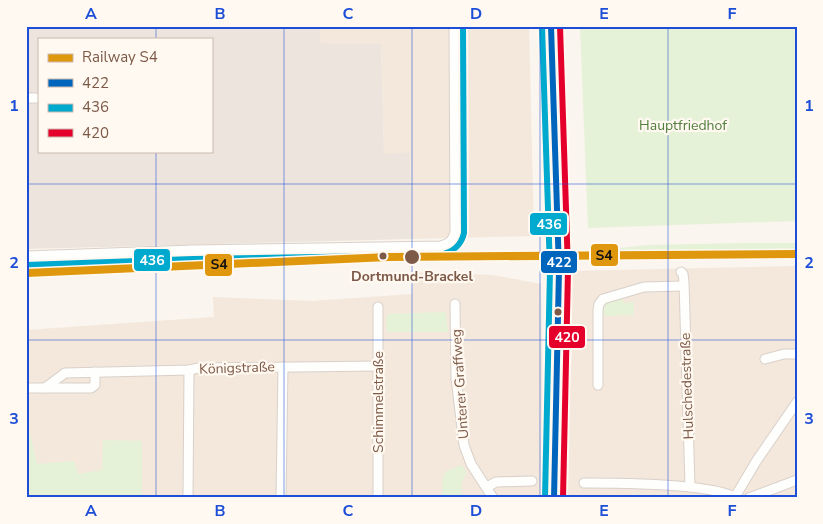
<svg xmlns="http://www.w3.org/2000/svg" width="823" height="524" font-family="'Nunito Sans',sans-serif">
	<rect width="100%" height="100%" fill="#faf5ee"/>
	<g fill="#f3e8db">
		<path d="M320 26H529L534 236 412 239 410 154H384L381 44 320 43Z"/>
		<path d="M797 266V498H566L567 439 572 353 571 271Z"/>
		<path d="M413 272 493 275 541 284 543 416 541 498H26V330L214 317 213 297 312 301 412 294Z"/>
	</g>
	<path fill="#ede5dd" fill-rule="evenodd" d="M26 26H320V43L381 44 384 154 410 153 412 239 26 249ZM39 39H211V151H39Z"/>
	<g fill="#e6f2d7">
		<path d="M580 26H797V221L588 228Z"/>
		<path d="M744 243H797V251L582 254V252L648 245Z"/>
		<path d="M623 297V303L634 302V315L602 316C601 299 609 301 623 297Z"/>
		<path d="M443 312 446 313 448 332H387L386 318 389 314Z"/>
		<path d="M26 415 37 464 74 461 78 474 102 470 103 440 142 441V498H26Z"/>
		<path d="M462 465 467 473 462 482 461 498H442V482L445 472Z"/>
	</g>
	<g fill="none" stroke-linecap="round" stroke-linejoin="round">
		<g stroke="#d9d0ca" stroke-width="11">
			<g id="minor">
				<path d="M26 98H39"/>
				<path d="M26 256 193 250 440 246C449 244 453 241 455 232L454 26"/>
				<path d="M681 272 683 274 684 282 690 487"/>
				<path d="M455 304 456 378 464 445 471 464 493 498"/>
				<path d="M765 359 784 354H797"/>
				<path d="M598 385V310L599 304 603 299 644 287 683 286"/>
				<path d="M26 388H45L65 373 189 370 199 368 379 366"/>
				<path d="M45 388H91L95 385V372"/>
				<path d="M584 483C614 483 713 483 736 498"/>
				<path d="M487 487 496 482 532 481"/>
				<path d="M735 497 757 460 797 402"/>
				<path d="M188 498 189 370"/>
				<path d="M281 498 283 367"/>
				<path d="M378 498V307"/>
				<path d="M749 498 797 480"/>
			</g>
		</g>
		<g stroke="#dcd0ca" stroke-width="14">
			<path id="major" d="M551 26 559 270 554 498"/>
		</g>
		<use href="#minor" stroke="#fefefc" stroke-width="9"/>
		<use href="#major" stroke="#f4eee6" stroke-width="11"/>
		<g stroke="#fff9f1" stroke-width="10">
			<path id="bus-1" d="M551 26 559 270 554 498"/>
		</g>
		<g stroke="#fff9f1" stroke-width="10">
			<g id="bus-2">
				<path d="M542 26 550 270 545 498"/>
				<path d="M26 265 193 259 440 255C453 252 461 246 464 233L463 26"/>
			</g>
		</g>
		<g stroke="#fff9f1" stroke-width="10">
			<path id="bus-3" d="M560 26 568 270 563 498"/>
		</g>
		<use href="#bus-1" stroke="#0065bd" stroke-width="6"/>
		<use href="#bus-2" stroke="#00a9ce" stroke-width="6"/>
		<use href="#bus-3" stroke="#e4002b" stroke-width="6"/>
		<g stroke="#fff9f1" stroke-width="11">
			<path id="rail-1" d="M26 273 389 257 797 254"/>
		</g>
		<use href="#rail-1" stroke="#df970e" stroke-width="8"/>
	</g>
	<path fill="none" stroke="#1d4ed8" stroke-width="1" stroke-opacity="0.55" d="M156 26V39M284 26V498M412 26V498M540 26V498M668 26V498M156 151V498M26 184H797M26 340H797"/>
	<g fill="#7d5a48" stroke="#fff9f1" stroke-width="2">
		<circle cx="383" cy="256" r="4.5"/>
		<circle cx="412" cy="257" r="8"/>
		<circle cx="558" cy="312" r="4.5"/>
	</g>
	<g text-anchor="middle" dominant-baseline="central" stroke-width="4.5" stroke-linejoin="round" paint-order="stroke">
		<g font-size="14" fill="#517e3c" stroke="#fff9f1">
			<text x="683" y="125">Hauptfriedhof</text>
		</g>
		<g font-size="14" font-weight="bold" fill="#7d5a48" stroke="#fff9f1">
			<text x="412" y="276">Dortmund-Brackel</text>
		</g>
		<g font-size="14" fill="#7d5a48" stroke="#fff9f1">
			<text transform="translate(237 368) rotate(-2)">Königstraße</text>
			<text transform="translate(460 384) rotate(-94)">Unterer Graffweg</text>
			<text transform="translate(687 386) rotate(-92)">Hulschedestraße</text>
			<text transform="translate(378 402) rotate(-90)">Schimmelstraße</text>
		</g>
	</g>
	<g stroke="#fff9f1" stroke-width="2">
		<rect x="529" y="212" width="39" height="24" rx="5" fill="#00a9ce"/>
		<rect x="590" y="243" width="29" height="24" rx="5" fill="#df970e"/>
		<rect x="133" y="248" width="38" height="24" rx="5" fill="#00a9ce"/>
		<rect x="540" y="250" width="38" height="24" rx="5" fill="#0065bd"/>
		<rect x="204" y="253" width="29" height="24" rx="5" fill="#df970e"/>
		<rect x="548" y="325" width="38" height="24" rx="5" fill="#e4002b"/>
	</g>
	<g font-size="14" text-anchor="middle" font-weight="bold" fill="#fff">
		<text x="549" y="229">436</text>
		<text x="152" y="265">436</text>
		<text x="559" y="267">422</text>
		<text x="567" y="342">420</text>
	</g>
	<g font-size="14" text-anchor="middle" font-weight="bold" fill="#111">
		<text x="604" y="260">S4</text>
		<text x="219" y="269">S4</text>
	</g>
	<rect width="823" height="524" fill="none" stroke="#fff9f1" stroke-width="55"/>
	<rect x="38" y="38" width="175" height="115" fill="#fff9f1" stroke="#cbb9ad"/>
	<rect x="48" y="54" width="25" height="8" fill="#df970e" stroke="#cbb9ad"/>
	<text x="82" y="62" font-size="15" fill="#7d5a48">Railway S4</text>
	<rect x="48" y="79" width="25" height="8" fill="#0065bd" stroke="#cbb9ad"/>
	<text x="82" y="88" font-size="15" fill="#7d5a48">422</text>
	<rect x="48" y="104" width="25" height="8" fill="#00a9ce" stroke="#cbb9ad"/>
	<text x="82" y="112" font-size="15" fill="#7d5a48">436</text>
	<rect x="48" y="129" width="25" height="8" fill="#e4002b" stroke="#cbb9ad"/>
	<text x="82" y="138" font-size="15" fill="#7d5a48">420</text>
	<rect x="28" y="28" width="768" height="468" fill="none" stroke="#1d4ed8" stroke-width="2"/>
	<g font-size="16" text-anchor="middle" font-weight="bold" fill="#1d4ed8">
		<text x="91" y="19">A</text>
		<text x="220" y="19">B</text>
		<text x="348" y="19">C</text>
		<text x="476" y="19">D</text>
		<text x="604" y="19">E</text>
		<text x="732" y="19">F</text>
		<text x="14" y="111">1</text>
		<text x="809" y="111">1</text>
		<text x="14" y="268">2</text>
		<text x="809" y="268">2</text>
		<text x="14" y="424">3</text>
		<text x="809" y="424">3</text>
		<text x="91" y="516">A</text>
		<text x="220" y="516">B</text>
		<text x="348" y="516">C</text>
		<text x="476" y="516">D</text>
		<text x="604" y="516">E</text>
		<text x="732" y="516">F</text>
	</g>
</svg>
